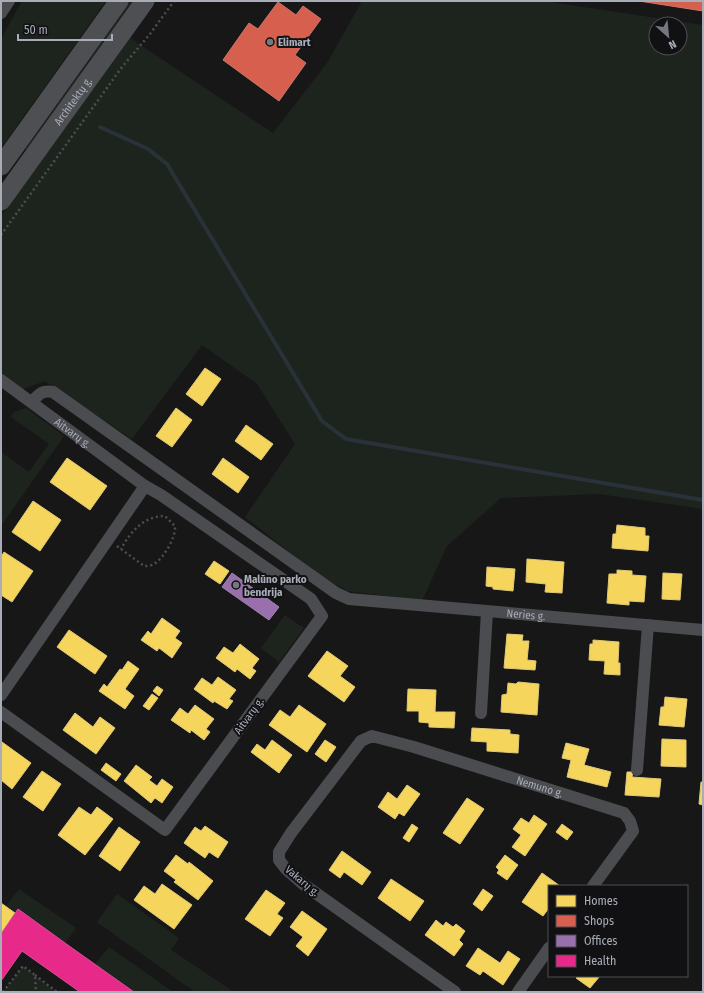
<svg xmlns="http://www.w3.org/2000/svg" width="704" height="993" font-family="'Fira Sans Condensed',sans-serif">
	<rect width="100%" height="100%" fill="#171717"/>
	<g fill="#1d241e" fill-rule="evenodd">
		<path d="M22 1H106L1 148V39Z"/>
		<path d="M128 1H135L28 149H24Z"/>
		<path d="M362 1H544L703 25V509L599 494 501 498 447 546 422 601 348 591 320 576 245 517 295 444 257 384 202 345 132 439 45 381 23 389 1 373V216L130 38 273 133 327 63ZM656 24H680V48H656Z"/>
		<path d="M26 408 64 436 1 526V452L29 472 49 444 11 417 14 412Z"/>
		<path d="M285 615 304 628 279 662 261 648Z"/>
		<path d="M19 889 76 928 65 943 6 906Z"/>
		<path d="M117 894 179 938 171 950 234 992H195L97 922Z"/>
		<path d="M109 947 173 992H134L95 964Z"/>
		<path d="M23 966 57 992H3Z"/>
	</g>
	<g fill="#f6d55c" stroke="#dfc978">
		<path d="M205 368 221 379 202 406 186 394Z"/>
		<path d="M176 408 192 420 172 447 156 436Z"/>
		<path d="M246 425 273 444 261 460 235 441Z"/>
		<path d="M67 458 107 486 90 510 50 482Z"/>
		<path d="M223 458 249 477 238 493 212 474Z"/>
		<path d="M33 501 61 520 40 551 12 532Z"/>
		<path d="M617 525 645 528V536H649L648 551 612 548 613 534H616Z"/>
		<path d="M4 552 33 571 12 602 1 595V557Z"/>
		<path d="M527 559 564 562 562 593 545 592 546 584 526 582Z"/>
		<path d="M214 561 229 571 220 584 205 574Z"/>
		<path d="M487 567 515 569 513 591 493 589V587L486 586Z"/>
		<path d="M617 570 632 571V575L646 576 644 602 629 601V605L607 603 609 574H617Z"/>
		<path d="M663 573 682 574 680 600 662 599Z"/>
		<path d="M162 618 180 631 175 638 182 643 172 658 159 648 157 651 141 640 148 631 151 634Z"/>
		<path d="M69 630 107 656 95 674 57 647Z"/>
		<path d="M507 634 523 635 522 641H529L527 660 536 661 535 670 504 668Z"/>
		<path d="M593 640 619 642 618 663H620V675L604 674 605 661 589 660 590 644H593Z"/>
		<path d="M240 644 259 659 252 668 256 671 250 679 237 669 235 672 216 658 224 647 233 653Z"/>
		<path d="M327 651 348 666 340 676 355 687 344 702 308 676Z"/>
		<path d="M128 661 139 669 125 689 134 696 125 709 99 691 104 684 107 687 120 669 122 670Z"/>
		<path d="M218 677 236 690 229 699 233 701 227 709 214 701 213 703 194 689 202 678 212 685Z"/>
		<path d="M518 682 539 684 537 715 501 712 502 695 507 694 508 683 516 684Z"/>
		<path d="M157 686 163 690 159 696 153 691Z"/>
		<path d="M408 689 436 690 435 712H455L454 728 429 727V723L419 722V711H407Z"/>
		<path d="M152 694 158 698 149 710 143 706Z"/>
		<path d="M665 697 687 699 684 727 659 725 661 707H664Z"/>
		<path d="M195 705 214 719 206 729 210 732 204 740 191 730 190 733 171 720 180 708 188 714Z"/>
		<path d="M299 705 326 724 307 752 269 725 280 710 290 717Z"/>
		<path d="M75 713 93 727 100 717 115 728 96 754 63 730Z"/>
		<path d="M472 728 510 730V734L519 735 518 753 487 751V742L471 741Z"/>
		<path d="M662 739 686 740V767L661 766Z"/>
		<path d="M272 740 292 755 279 773 251 752 257 744 265 750Z"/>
		<path d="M325 740 336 747 326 762 315 754Z"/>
		<path d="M2 742 31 763 12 789 1 780Z"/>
		<path d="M566 743 589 749 584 765 611 772 607 787 567 777 571 760 562 758Z"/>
		<path d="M106 763 121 774 116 781 101 770Z"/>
		<path d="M136 765 152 777 149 780 157 786 162 779 173 787 162 803 155 798 151 803 124 781Z"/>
		<path d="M42 771 61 784 43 811 23 797Z"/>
		<path d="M627 772H633L632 777 661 779 659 797 625 795Z"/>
		<path d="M701 782H703V805L699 804Z"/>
		<path d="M407 785 420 794 404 816 399 813 395 819 378 807 388 792 397 799Z"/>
		<path d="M467 798 484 809 460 844 443 833Z"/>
		<path d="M79 807 91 815 97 807 113 819 85 855 58 835Z"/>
		<path d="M534 815 547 824 525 856 512 847 521 835 513 829 521 818 529 823Z"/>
		<path d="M412 824 418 828 409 842 403 838Z"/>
		<path d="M562 824 573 832 567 840 556 832Z"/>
		<path d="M205 826 228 842 218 858 209 852 205 858 184 843 195 827 201 831Z"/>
		<path d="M119 827 140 842 120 871 99 856Z"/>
		<path d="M342 851 371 872 362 885 344 872 340 878 329 870Z"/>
		<path d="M176 855 188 864 189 862 213 881 198 900 174 882 176 880 164 871Z"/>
		<path d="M505 855 518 865 507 880 497 873 499 870 496 867Z"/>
		<path d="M542 873 560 886H549V908L543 916 522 902Z"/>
		<path d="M391 879 424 901 410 921 378 898Z"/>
		<path d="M162 884 192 905 174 929 134 900 144 886 155 894Z"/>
		<path d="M483 889 493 896 482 911 473 904Z"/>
		<path d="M266 890 285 903 277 914 283 918 270 936 245 919Z"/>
		<path d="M1 903 15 913 2 932H1Z"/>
		<path d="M302 911 327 929 308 956 296 946 303 937 290 927Z"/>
		<path d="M436 920 443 926 446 922 453 927 456 924 465 931 459 940 463 944 454 956 425 935Z"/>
		<path d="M478 948 500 963 508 951 520 959 503 985 483 971 480 975 466 966Z"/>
		<path d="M578 976H600L590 988 576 978Z"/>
	</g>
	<g fill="#d6604d" stroke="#c8776d">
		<path d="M639 1H703V11Z"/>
		<path d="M278 2 296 15 303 6 321 19 295 55 306 63 279 101 223 60 249 23 258 29Z"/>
	</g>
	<path fill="#9970ab" stroke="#9e82af" d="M232 573 279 607 269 620 222 587Z"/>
	<path fill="#e7298a" stroke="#d45198" d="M18 909 65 943 134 992H80L22 951 1 981V934Z"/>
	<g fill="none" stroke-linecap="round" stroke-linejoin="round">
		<path stroke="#2a3239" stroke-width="4" d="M100 127 148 149 167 164 322 421 346 439 703 500"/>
		<g stroke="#4d4e52" stroke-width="2.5" stroke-dasharray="2 3" stroke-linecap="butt">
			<path d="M1 235 122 67 150 34 174 1"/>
			<path d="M117 546 144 566C147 566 151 566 154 564 164 558 176 537 175 526L165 516C144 516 131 531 121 549"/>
			<path d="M35 975 57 992"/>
			<path d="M3 992 23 966 35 975 36 992"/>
		</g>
		<g stroke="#4b4c50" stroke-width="12">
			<path d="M1 13 9 1"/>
			<path id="s1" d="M1 380 145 486 161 495 311 599 322 616 165 830 1 712"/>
			<path id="s2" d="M32 402C39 394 42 390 53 392L336 593 349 599 703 630"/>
			<path d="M1 695 145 486"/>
			<path d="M481 713 487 612"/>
			<path d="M637 770 648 625"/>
			<path id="s3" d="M455 992 303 884 286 869 279 860V852L291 833 361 741 372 736 414 747 624 813 630 821 633 831 593 886"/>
			<path d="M518 992 549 948"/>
		</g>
		<g stroke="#4d4f52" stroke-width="19">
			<path d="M1 166 119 1"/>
			<path id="s4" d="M1 201 145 1"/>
		</g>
	</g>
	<g fill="#757880" stroke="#111113" stroke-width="1.5">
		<circle cx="270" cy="42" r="4"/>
		<circle cx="236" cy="585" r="4"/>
	</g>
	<g text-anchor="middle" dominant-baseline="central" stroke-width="4" stroke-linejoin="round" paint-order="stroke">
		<g font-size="11" font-weight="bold" fill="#a8adb8" stroke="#111113" text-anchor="start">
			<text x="278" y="42">Elimart</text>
			<text x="244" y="579">Malūno parko<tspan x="244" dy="13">bendrija</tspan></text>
		</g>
		<g font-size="11" fill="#a8adb8" stroke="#111113">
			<text stroke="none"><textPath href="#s4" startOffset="123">Architektų g.</textPath></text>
			<text stroke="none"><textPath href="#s1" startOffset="89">Aitvarų g.</textPath></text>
			<text stroke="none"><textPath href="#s2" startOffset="564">Neries g.</textPath></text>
			<text transform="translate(249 716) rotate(-54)">Aitvarų g.</text>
			<text stroke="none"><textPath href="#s3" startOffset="554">Nemuno g.</textPath></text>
			<text transform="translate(302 881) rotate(40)">Vakarų g.</text>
		</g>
	</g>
	<rect width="704" height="993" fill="none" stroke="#a8adb8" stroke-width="4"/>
	<rect x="548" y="885" width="140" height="92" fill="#111113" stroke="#4d4f55"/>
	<rect x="556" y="895" width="20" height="12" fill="#f6d55c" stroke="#4d4f55"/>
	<text x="584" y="905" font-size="12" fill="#a8adb8">Homes</text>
	<rect x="556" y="915" width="20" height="12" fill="#d6604d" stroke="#4d4f55"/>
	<text x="584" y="925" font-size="12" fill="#a8adb8">Shops</text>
	<rect x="556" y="935" width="20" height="12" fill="#9970ab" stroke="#4d4f55"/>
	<text x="584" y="945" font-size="12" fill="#a8adb8">Offices</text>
	<rect x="556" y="955" width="20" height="12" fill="#e7298a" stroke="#4d4f55"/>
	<text x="584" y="965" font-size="12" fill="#a8adb8">Health</text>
	<g transform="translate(668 36) rotate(153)"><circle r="19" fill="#111113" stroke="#4d4f55"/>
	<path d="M0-3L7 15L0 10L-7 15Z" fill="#757880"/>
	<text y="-6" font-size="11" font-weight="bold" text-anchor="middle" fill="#a8adb8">N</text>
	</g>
	<path d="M18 34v6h94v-6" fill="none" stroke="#a8adb8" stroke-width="2"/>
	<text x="24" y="34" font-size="12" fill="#a8adb8" stroke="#111113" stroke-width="3" paint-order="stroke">50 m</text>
</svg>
